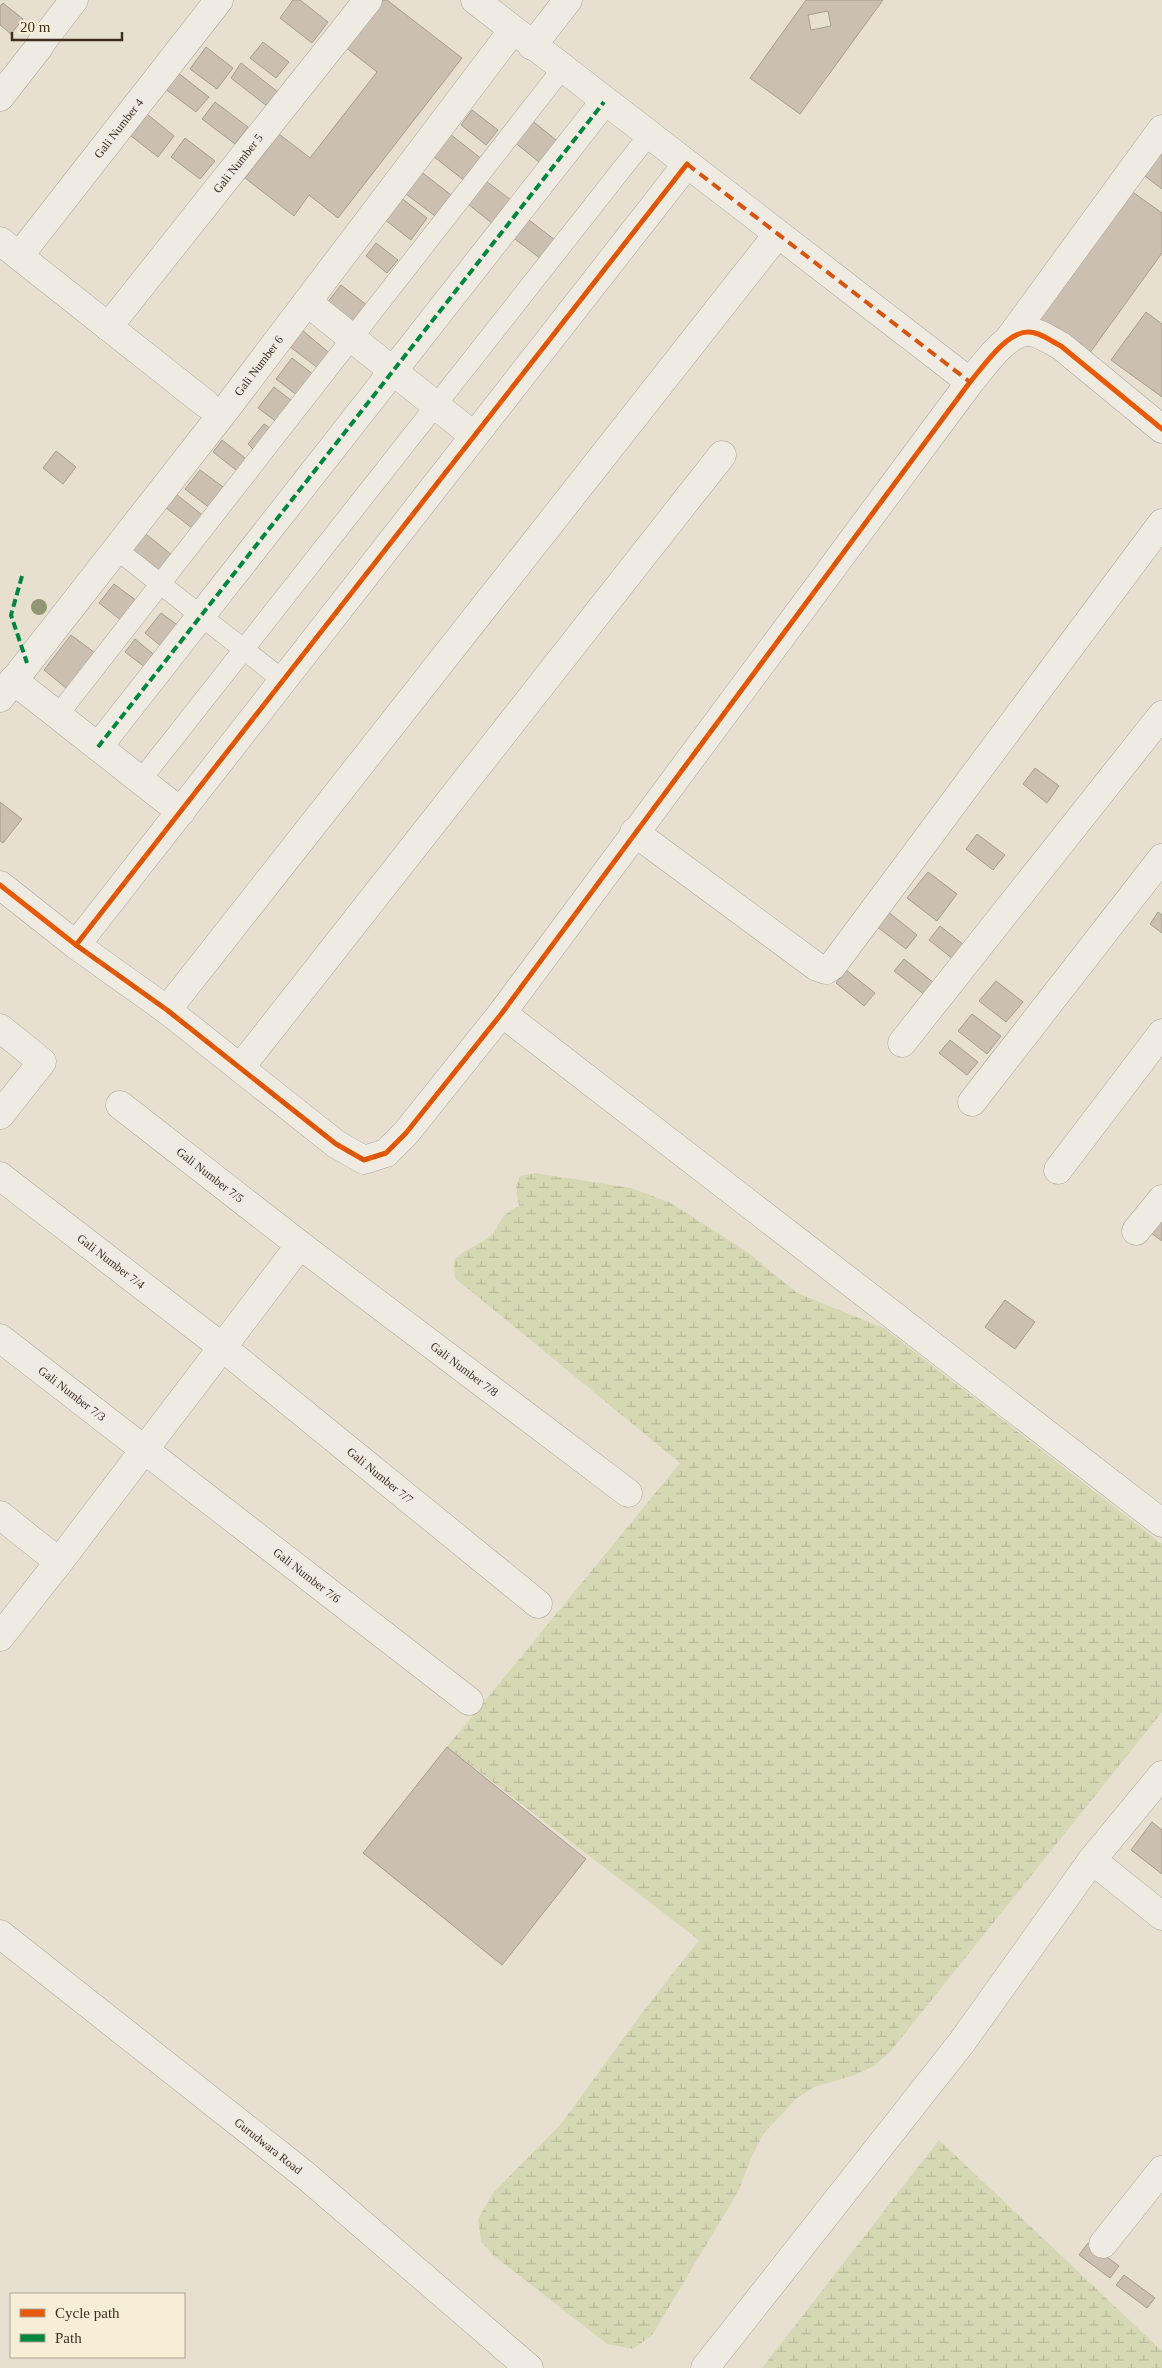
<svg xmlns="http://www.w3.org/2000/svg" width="1162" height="2368" font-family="'Times New Roman',serif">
	<defs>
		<pattern id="wetland-marsh" width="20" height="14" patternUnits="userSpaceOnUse" patternTransform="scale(1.25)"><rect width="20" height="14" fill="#d6d7b3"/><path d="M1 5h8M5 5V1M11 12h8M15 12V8" fill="none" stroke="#b9b99a"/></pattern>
	</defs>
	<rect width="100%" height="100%" fill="#e7e0d1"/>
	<g fill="url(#wetland-marsh)">
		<path d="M535 1173 631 1188 669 1202 746 1251 797 1293 884 1328 1162 1544V1712L890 2052 874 2066 855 2075 814 2087 797 2098 764 2133 751 2158 739 2190 652 2335 633 2349 607 2344 493 2255 481 2241 478 2219 493 2193 561 2124 642 2013 699 1940 447 1747 680 1463 455 1278 454 1260C465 1248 481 1245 490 1236 503 1222 498 1215 519 1206L516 1186 520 1176Z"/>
		<path d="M939 2140 1162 2351V2368H762Z"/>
	</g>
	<g fill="#cbbfb2" stroke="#a89c90" fill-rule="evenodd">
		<path d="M293 0H300L328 22 312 43 280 18Z"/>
		<path d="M383 0H387L462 58 338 218 309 195 294 216 245 178 279 134 310 158 377 72 345 47Z"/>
		<path d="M806 0H883L800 114 750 78ZM828 11 831 26 811 30 808 15Z"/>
		<path d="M3 3 23 19 11 34 0 25V6Z"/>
		<path d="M263 42 289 62 276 78 250 58Z"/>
		<path d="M206 47 233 68 217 89 190 69Z"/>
		<path d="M241 63 278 92 267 106 231 78Z"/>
		<path d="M177 72 209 97 196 112 164 88Z"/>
		<path d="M215 102 248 127 235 144 202 119Z"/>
		<path d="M142 110 174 136 158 157 126 132Z"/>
		<path d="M472 110 498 130 486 145 461 125Z"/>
		<path d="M530 119 561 144 544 166 513 141Z"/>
		<path d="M450 134 483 160 466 182 433 156Z"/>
		<path d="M1162 137V189L1137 170Z"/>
		<path d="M185 138 215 161 200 179 171 157Z"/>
		<path d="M419 170 451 195 435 216 402 191Z"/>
		<path d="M486 181 516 204 498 228 468 204Z"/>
		<path d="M1127 188 1162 213V253L1089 354 1035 316Z"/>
		<path d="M400 197 427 218 411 240 384 219Z"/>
		<path d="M525 217 555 240 541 259 511 236Z"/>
		<path d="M376 243 398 260 387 273 366 256Z"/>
		<path d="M341 285 372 309 358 327 327 303Z"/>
		<path d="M1146 312 1162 324V397L1111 360Z"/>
		<path d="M302 330 333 356 322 371 289 346Z"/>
		<path d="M292 358 318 378 302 399 276 379Z"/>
		<path d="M274 387 297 405 281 425 258 408Z"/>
		<path d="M264 424 273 430 256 452 248 444Z"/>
		<path d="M222 440 250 462 241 474 213 452Z"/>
		<path d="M56 451 76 467 63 484 43 468Z"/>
		<path d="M200 470 230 492 215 512 185 489Z"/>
		<path d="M176 494 206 518 196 531 166 508Z"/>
		<path d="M142 531 172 555 157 573 128 550Z"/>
		<path d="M114 584 141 604 126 624 99 603Z"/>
		<path d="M161 613 183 629 166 650 145 633Z"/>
		<path d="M71 635 99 656 71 692 44 670Z"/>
		<path d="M135 639 163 662 154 674 125 652Z"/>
		<path d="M1035 768 1059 786 1047 803 1023 784Z"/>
		<path d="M0 802 22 819 3 843 0 841Z"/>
		<path d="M977 834 1005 855 993 870 966 849Z"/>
		<path d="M928 872 957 894 937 921 907 898Z"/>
		<path d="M887 911 917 935 906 949 876 926Z"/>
		<path d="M1158 912 1162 915V933L1150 924Z"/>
		<path d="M940 926 969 949 958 963 929 940Z"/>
		<path d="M904 959 934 983 925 995 894 971Z"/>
		<path d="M846 970 875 993 864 1006 836 983Z"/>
		<path d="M996 981 1023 1002 1006 1022 979 1001Z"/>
		<path d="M972 1014 1001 1036 987 1054 958 1031Z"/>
		<path d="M950 1040 978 1062 967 1075 939 1053Z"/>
		<path d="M1162 1218V1241L1147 1230Z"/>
		<path d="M1005 1300 1035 1322 1015 1349 985 1327Z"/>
		<path d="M447 1747 586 1859 502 1965 363 1853Z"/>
		<path d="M1152 1822 1162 1830V1874L1131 1850Z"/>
		<path d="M1088 2243 1119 2266 1110 2278 1079 2255Z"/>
		<path d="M1124 2275 1155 2298 1147 2308 1116 2285Z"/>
	</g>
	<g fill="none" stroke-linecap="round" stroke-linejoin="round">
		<g stroke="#ada599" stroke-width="21">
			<g id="service">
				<path d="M116 549 284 681"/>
				<path d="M58 715 562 69"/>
				<path d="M140 781 648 136"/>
			</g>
		</g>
		<g stroke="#ada599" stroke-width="29">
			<g id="minor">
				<path d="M475 0 970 382"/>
				<path d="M41 43 74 0"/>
				<path d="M532 46 568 0"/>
				<path d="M0 97 39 47"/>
				<path d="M0 241 206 404"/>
				<path id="s1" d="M19 256 219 0"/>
				<path d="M307 302 474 436"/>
				<path id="s2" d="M108 327 368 0"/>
				<path d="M1008 340 1162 129"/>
				<path d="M13 680 181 812"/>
				<path id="s3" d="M0 698 226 409 513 30"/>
				<path d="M98 747 604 102"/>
				<path d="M634 832 817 967 826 970 833 965 1162 523"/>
				<path d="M0 885 76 945 167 1010 336 1144 364 1160 386 1153 406 1133 502 1013 970 382C983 367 1006 332 1028 332 1040 332 1051 341 1061 346L1162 429"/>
				<path d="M76 945 687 164"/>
				<path d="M167 1010 777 235"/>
				<path d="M502 1013 1162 1523"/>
				<path d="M0 1028 42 1062 0 1115"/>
				<path d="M902 1043 1162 715"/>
				<path d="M240 1068 722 455"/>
				<path d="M972 1102 1162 858"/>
				<path id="s4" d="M120 1105 300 1245 628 1493"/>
				<path d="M1058 1170 1162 1033"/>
				<path id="s5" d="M0 1176 222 1347 538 1604"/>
				<path d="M1136 1231 1162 1199"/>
				<path id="s6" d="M0 1338 469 1701"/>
				<path d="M0 1515 59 1562"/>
				<path d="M0 1637 59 1562 300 1245"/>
				<path d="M1092 1860 1162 1916"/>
				<path d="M1103 2244 1162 2170"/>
				<path d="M705 2368 962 2042 1092 1860 1162 1775"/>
			</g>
		</g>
		<g stroke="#ada599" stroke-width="29">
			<g id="tertiary">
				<path id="s7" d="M0 1934 305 2175 529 2368"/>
			</g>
		</g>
		<use href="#service" stroke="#efebe3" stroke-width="20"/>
		<use href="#minor" stroke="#efebe3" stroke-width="28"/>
		<use href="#tertiary" stroke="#efebe3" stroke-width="28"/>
		<g stroke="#00873e" stroke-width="4" stroke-dasharray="8 4" stroke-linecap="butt">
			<path d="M22 576 11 615 27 663"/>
			<path d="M98 747 604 102"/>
		</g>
		<g stroke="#f7eed8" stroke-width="8">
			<g id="cycleway">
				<path d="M0 885 76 945 167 1010 336 1144 364 1160 386 1153 406 1133 502 1013 970 382C983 367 1006 332 1028 332 1040 332 1051 341 1061 346L1162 429"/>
				<path d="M76 945 687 164"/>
			</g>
		</g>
		<use href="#cycleway" stroke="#e8590c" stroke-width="5"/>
	</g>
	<circle fill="#929673" cx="39" cy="607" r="8"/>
	<path fill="none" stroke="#d7550e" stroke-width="4" stroke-dasharray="10 6" stroke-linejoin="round" d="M687 164 970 382 502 1013 406 1133 386 1153 364 1160 336 1144 167 1010 76 945Z"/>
	<g text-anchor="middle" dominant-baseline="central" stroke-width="4" stroke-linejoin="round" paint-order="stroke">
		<g font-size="12" fill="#3d2e20" stroke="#f7eed8">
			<text stroke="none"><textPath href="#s1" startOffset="162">Gali Number 4</textPath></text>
			<text stroke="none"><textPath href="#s2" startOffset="209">Gali Number 5</textPath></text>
			<text stroke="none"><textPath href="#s3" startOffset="421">Gali Number 6</textPath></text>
			<text stroke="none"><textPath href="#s4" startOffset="114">Gali Number 7/5</textPath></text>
			<text stroke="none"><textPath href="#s5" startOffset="140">Gali Number 7/4</textPath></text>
			<text stroke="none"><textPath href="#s4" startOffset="434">Gali Number 7/8</textPath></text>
			<text stroke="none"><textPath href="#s6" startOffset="91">Gali Number 7/3</textPath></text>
			<text stroke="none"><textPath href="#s5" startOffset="484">Gali Number 7/7</textPath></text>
			<text stroke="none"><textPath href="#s6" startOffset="388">Gali Number 7/6</textPath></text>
			<text stroke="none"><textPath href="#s7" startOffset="342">Gurudwara Road</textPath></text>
		</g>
	</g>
	<rect x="10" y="2293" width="175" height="65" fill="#f7eed8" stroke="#ada18e"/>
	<rect x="20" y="2309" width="25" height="8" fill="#e8590c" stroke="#ada18e"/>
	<text x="55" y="2318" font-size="15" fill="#3d2e20">Cycle path</text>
	<rect x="20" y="2334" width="25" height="8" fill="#00873e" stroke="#ada18e"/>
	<text x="55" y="2343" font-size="15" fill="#3d2e20">Path</text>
	<path d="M12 32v8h110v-8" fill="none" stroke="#3d2e20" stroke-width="2.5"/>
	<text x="20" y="32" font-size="15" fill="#3d2e20" stroke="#f7eed8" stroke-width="4" paint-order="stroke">20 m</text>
</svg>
